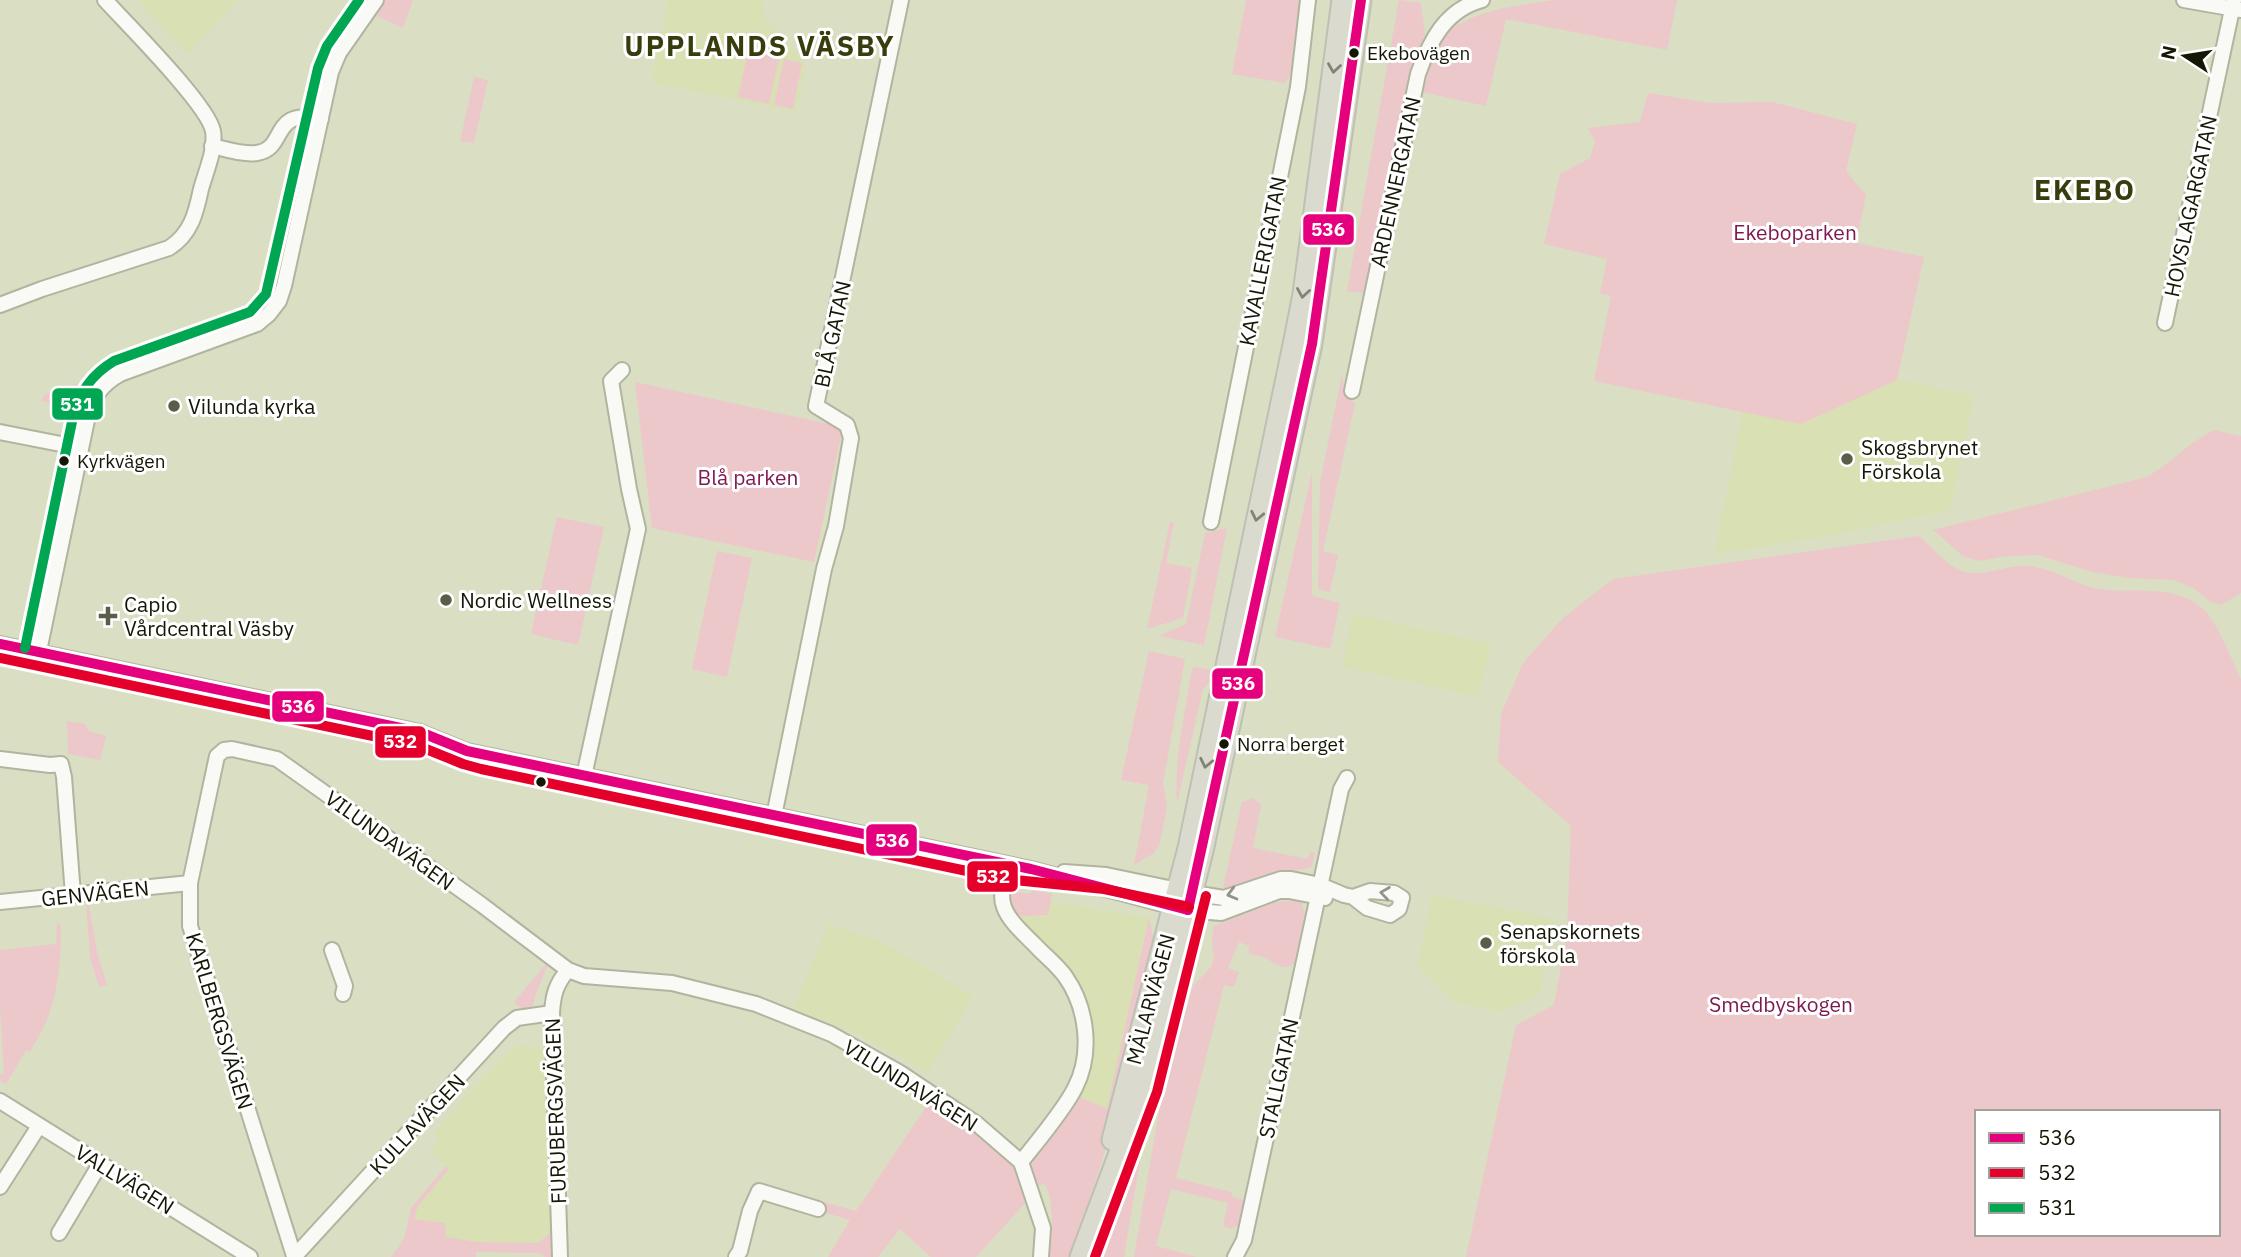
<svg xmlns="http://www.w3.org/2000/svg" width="2241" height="1257" font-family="'IBM Plex Sans',sans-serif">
	<rect width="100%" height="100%" fill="#dadec3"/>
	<g fill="#d9e0b3">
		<path d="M138 0H238L187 54Z"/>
		<path d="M669 0H762L765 19 806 64 796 112 651 82Z"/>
		<path d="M1862 371 1974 396 1950 510 1821 537 1714 554 1744 407Z"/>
		<path d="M1353 614 1491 644 1478 696 1342 667Z"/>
		<path d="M1432 895 1554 919 1539 993 1502 1012 1455 1002 1418 966Z"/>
		<path d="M1050 902 1149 918 1107 1110 1079 1097 1091 1053 1093 1037 1089 1012 1015 916 1048 915Z"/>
		<path d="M828 924 882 942 973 996 928 1072 854 1032 794 1009Z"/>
		<path d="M517 1044 546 1050 551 1232 538 1243 476 1242 446 1237 414 1219 418 1207 449 1169 431 1152 437 1143 435 1132 473 1088Z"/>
	</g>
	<g fill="#ecc8ca" fill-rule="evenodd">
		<path d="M386 0H413L403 28 377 16Z"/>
		<path d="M1246 0H1298C1303 18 1299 71 1284 83L1232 74Z"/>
		<path d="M1399 0 1421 3 1425 35 1413 61 1364 293 1347 291Z"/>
		<path d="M1553 0H1677L1667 50 1506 19 1486 106 1417 91C1421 80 1423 66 1429 55 1454 10 1508 8 1553 0Z"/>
		<path d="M748 51 779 58 769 104 738 97Z"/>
		<path d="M784 59 802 63 793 109 774 105Z"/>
		<path d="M474 77 488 80 474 143 460 141Z"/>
		<path d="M1648 93 1710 103 1772 102 1857 124 1846 171 1866 195 1856 243 1924 257 1897 380 1801 424 1594 381 1611 296 1600 293 1607 259 1544 244 1560 174 1590 158 1595 141 1588 128 1640 122Z"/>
		<path d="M107 367 78 393 74 408 41 401 45 394 83 382 85 374Z"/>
		<path d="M1342 374 1345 395 1355 403 1323 551 1338 555 1330 592 1318 589 1320 483Z"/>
		<path d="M635 382 843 427 814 562 652 528Z"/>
		<path d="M2214 430 2241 436V593L2221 605 2211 602 2193 588 2174 580 2129 578 2092 572 2038 555 2006 556 1980 561 1964 557 1933 530 2147 477C2171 463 2189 442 2214 430Z"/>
		<path d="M1312 472V596L1340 603 1330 649 1275 637Z"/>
		<path d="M557 517 604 527 578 645 531 634Z"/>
		<path d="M1170 522H1174L1166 563 1192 568 1183 618 1147 629Z"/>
		<path d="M1227 528 1204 645 1159 636 1186 624 1205 533Z"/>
		<path d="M1919 536C1931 546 1945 564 1960 570 1982 580 2005 564 2028 566 2055 568 2076 585 2099 589 2134 594 2173 583 2202 608 2218 622 2231 659 2241 679V1257H1466L1516 1025 1554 1005 1567 934 1571 826 1498 762 1501 714 1523 663 1563 618 1613 579ZM1977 1112H2218V1234H1977Z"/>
		<path d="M717 551 752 558 727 677 692 669Z"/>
		<path d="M1149 651 1185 659 1163 783 1167 806 1160 843 1154 853 1134 865 1149 785 1121 780Z"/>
		<path d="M1195 667 1213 670 1211 680 1203 689 1177 803C1174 758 1185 713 1192 669Z"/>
		<path d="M67 721 85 724 89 731 106 736 100 760 68 754Z"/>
		<path d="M1254 798 1261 805 1253 848 1308 859 1310 852 1315 853 1312 866C1303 871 1293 870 1284 871 1263 874 1244 890 1223 888L1242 802Z"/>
		<path d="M1009 890 1028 894 1034 890 1052 894 1048 915 1015 916 1007 900Z"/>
		<path d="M86 900H88L97 952 107 985 99 987 90 958Z"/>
		<path d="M1295 900 1301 902 1305 914 1294 964C1279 972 1274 961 1261 956 1257 955 1253 955 1249 953V946L1239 942 1228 968 1239 972 1234 987 1224 985 1176 1178 1231 1192 1233 1197 1244 1200 1240 1225 1230 1229 1223 1225 1228 1203 1171 1189 1156 1246 1197 1257H1134L1163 1088 1193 986 1211 967 1214 959 1212 940 1214 926 1273 903Z"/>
		<path d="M1149 918 1153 937 1160 945 1102 1161 1071 1257H1049C1053 1240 1054 1195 1044 1183L1036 1188 1030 1169 1037 1153 1079 1097 1107 1109Z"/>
		<path d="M60 923C63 949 58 992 48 1017 44 1029 36 1040 30 1052L26 1050 6 1084 0 1081V1075L4 1073 0 1007V950L56 944 57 924Z"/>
		<path d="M550 959 536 993 533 1006 522 1009 514 1002Z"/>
		<path d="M932 1098 975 1128 1012 1162 1013 1167 1020 1169 1030 1198 976 1257H931L900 1229 878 1257H828L850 1220 820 1211 824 1202 856 1211Z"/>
		<path d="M1149 1106 1124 1257H1097Z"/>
		<path d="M446 1166 449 1169 418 1206 414 1219 445 1223 446 1237 476 1242 538 1243 551 1232 553 1257H545L539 1253 476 1252V1257H391L404 1239 411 1208Z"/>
	</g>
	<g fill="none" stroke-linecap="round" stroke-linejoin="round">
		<g stroke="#b1b49f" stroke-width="18">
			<g id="minor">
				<path d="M2184 0 2241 10"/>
				<path d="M212 146C226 149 243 155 257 153 288 148 269 108 321 119"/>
				<path d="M0 305 42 289 169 248C191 234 196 213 201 189 206 171 216 149 213 131 208 105 127 24 105 0"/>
				<path d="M2165 323 2234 0"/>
				<path d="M1352 391 1418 74C1430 41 1445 10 1482 0"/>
				<path d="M0 432 81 448"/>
				<path d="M1211 522 1298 87 1308 0"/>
				<path d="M0 644 420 732 467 751 1031 869 1174 907"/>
				<path d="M39 651 87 420C93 398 100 385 120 374L257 324 269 314 279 301 284 286 331 72 339 53 376 0"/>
				<path d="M0 759 50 765 61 764 64 777 73 895"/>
				<path d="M584 776 638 529 629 489 611 381 622 370"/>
				<path d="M774 816 824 569 836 526 851 438 847 425 816 406 901 0"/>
				<path d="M1008 865C1005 879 999 894 1004 907 1009 921 1024 934 1035 945 1044 955 1056 964 1065 976 1087 1007 1093 1053 1075 1088 1064 1110 1037 1142 1021 1162"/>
				<path d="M1064 872 1106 875 1178 890"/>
				<path d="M1192 893 1224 898 1281 879H1291L1320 885 1344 895 1353 897 1370 891 1394 893 1402 898 1399 909 1390 915 1367 908 1353 897"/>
				<path d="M0 902 190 883"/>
				<path d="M1188 910 1221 913 1279 891H1289L1325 898"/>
				<path d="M332 950 345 986 343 994"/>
				<path d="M0 1101 250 1257"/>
				<path d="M0 1187 39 1126"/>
				<path d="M59 1233 100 1164"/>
				<path d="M294 1256 190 926V883L217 756 224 750 232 749 277 759 482 905 568 970 584 976 672 983 756 1004 831 1034 899 1072 977 1124 1021 1162 1043 1228 1041 1257"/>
				<path d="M294 1257 504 1028 517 1018 552 1013"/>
				<path d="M560 1257 552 1013C553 995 556 984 568 970"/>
				<path d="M736 1257 740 1251 750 1211 759 1191 818 1209"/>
				<path d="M1235 1257 1244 1240 1341 789 1347 778"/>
			</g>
		</g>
		<g stroke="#bec0b3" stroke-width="23">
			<g id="major">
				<path d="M1112 1140 1188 848 1294 340 1303 294 1342 0"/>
				<path d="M1080 1257 1143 1089 1203 851 1312 344 1361 0"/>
			</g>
		</g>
		<use href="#minor" stroke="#f9faf6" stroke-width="14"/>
		<use href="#major" stroke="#dadbce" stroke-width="19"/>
		<g stroke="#fff" stroke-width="16">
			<g id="bus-1">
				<path d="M0 644 420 732 467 751 1031 869 1188 910"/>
				<path d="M1188 910 1312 344 1361 0"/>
			</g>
		</g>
		<g stroke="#fff" stroke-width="16">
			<g id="bus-2">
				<path d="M0 658 416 745 463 764 481 769 1005 879 1104 889 1189 907"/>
				<path d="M1095 1257 1157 1092 1206 896"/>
			</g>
		</g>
		<g stroke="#fff" stroke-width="16">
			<path id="bus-3" d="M25 648 73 417C80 392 91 375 114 361L250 312 266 294 318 68 327 46 359 0"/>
		</g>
		<use href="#bus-1" stroke="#e5007d" stroke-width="10"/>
		<use href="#bus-2" stroke="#e4002b" stroke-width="10"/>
		<use href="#bus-3" stroke="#00a651" stroke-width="10"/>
	</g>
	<defs><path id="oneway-chevron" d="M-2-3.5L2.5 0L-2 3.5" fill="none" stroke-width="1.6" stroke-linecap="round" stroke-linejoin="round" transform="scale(1.75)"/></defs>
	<g stroke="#818374">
		<use href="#oneway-chevron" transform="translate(1334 68) rotate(98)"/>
		<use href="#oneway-chevron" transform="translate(1303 293) rotate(99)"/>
		<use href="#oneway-chevron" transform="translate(1257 516) rotate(102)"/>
		<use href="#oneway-chevron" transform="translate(1206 763) rotate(102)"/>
	</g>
	<g stroke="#92948a">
		<use href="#oneway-chevron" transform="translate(1385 893) rotate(-172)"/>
		<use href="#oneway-chevron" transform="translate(1232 894) rotate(165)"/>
	</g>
	<g fill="#151705" stroke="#fff" stroke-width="2.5">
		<circle cx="1354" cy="53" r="6"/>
		<circle cx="64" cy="461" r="6"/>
		<circle cx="1224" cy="744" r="6"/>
		<circle cx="541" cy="782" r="6"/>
	</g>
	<g fill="#5a5d48" stroke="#fff" stroke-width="2.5">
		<circle cx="174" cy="406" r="7"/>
		<circle cx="1847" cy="459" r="7"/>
		<circle cx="446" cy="600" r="7"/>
		<path d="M104.5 605.5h7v7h7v7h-7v7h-7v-7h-7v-7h7z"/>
		<circle cx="1486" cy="943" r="7"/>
	</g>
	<g text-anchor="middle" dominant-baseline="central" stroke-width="6" stroke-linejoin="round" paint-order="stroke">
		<g font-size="19" fill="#151705" stroke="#fff" text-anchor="start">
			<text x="1367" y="53">Ekebovägen</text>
			<text x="77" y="461">Kyrkvägen</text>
			<text x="1237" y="744">Norra berget</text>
		</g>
		<g font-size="21" fill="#151705" stroke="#fff">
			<text transform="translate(1395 182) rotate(-78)">ARDENNERGATAN</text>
			<text transform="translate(2190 206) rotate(-78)">HOVSLAGARGATAN</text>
			<text transform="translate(1262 261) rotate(-79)">KAVALLERIGATAN</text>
			<text transform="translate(832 334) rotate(-78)">BLÅ GATAN</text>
			<text transform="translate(390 840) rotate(36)">VILUNDAVÄGEN</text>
			<text transform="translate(95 893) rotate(-6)">GENVÄGEN</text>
			<text transform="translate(1150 999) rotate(-75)">MÄLARVÄGEN</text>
			<text transform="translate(220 1021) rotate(73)">KARLBERGSVÄGEN</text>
			<text transform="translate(1278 1078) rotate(-78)">STALLGATAN</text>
			<text transform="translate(911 1085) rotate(32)">VILUNDAVÄGEN</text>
			<text transform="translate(555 1111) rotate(-92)">FURUBERGSVÄGEN</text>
			<text transform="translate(417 1124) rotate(-47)">KULLAVÄGEN</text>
			<text transform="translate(125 1179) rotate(32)">VALLVÄGEN</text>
		</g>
		<g font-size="21" fill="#7e194d" stroke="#fff">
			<text x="1795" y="232">Ekeboparken</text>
			<text x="748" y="477">Blå parken</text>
			<text x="1781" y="1004">Smedbyskogen</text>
		</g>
		<g font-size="21" fill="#151705" stroke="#fff" text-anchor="start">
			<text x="188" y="406">Vilunda kyrka</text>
			<text x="1861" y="447">Skogsbrynet<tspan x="1861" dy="24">Förskola</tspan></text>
			<text x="460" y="600">Nordic Wellness</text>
			<text x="124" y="604">Capio<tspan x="124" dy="24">Vårdcentral Väsby</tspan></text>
			<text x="1500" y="931">Senapskornets<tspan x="1500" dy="24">förskola</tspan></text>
		</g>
		<g font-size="28" font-weight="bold" letter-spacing="2" fill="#393d0e" stroke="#fff">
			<text x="760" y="45">UPPLANDS VÄSBY</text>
			<text x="2085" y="189">EKEBO</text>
		</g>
	</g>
	<g stroke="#fff" stroke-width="2.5">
		<rect x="1302" y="213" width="53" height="33" rx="7" fill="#e5007d"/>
		<rect x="51" y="387" width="53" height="34" rx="7" fill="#00a651"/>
		<rect x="1211" y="667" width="53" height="33" rx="7" fill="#e5007d"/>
		<rect x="271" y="690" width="54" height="33" rx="7" fill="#e5007d"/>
		<rect x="374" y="725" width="53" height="34" rx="7" fill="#e4002b"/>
		<rect x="865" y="823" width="53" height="34" rx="7" fill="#e5007d"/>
		<rect x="966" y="860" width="53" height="33" rx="7" fill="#e4002b"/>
	</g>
	<g font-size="19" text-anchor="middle" font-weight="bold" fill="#fff">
		<text x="1328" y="236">536</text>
		<text x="77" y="411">531</text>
		<text x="1238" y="690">536</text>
		<text x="298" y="713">536</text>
		<text x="400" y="748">532</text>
		<text x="892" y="847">536</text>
		<text x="993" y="883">532</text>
	</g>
	<rect x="1975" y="1110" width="245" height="126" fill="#ffffff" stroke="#a1a29b" stroke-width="2"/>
	<rect x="1989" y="1133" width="35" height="10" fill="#e5007d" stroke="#a1a29b" stroke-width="2"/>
	<text x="2038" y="1145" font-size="21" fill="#151705">536</text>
	<rect x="1989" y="1168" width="35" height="10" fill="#e4002b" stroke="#a1a29b" stroke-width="2"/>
	<text x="2038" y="1180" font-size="21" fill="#151705">532</text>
	<rect x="1989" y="1203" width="35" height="10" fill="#00a651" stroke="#a1a29b" stroke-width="2"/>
	<text x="2038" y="1215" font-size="21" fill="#151705">531</text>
	<g transform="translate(2185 56) rotate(282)" stroke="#ffffff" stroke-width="5" paint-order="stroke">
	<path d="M0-5L12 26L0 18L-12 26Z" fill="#151705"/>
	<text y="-10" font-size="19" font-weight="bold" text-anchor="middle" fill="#151705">N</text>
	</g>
</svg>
